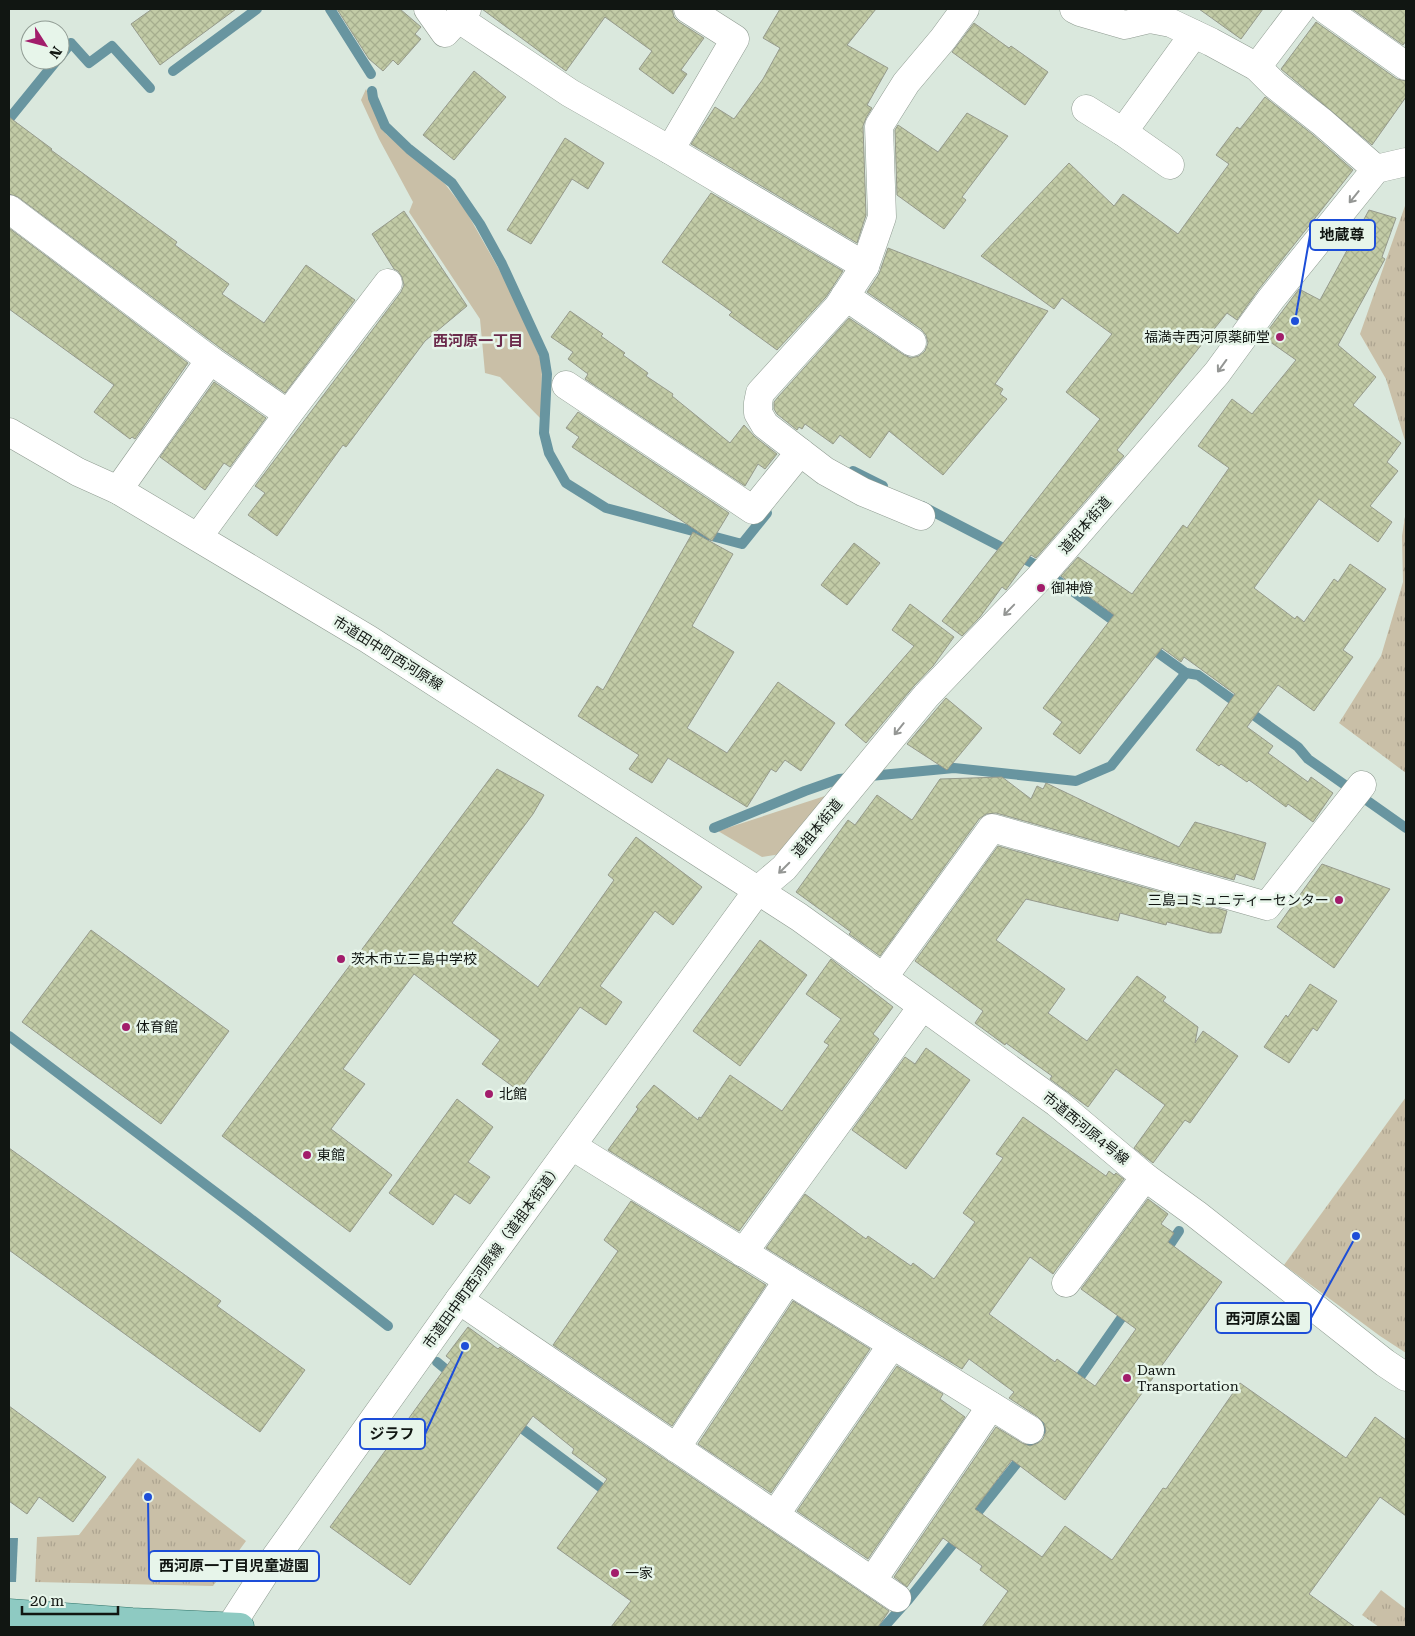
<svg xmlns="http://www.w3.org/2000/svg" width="1415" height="1636" font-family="'Roboto Serif','Noto Sans JP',serif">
	<defs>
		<pattern id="park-tufts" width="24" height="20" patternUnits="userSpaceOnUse" patternTransform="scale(1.25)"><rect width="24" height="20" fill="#c9bfa7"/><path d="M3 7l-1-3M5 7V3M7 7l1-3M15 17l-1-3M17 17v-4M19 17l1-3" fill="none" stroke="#aca38f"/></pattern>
		<pattern id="building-cross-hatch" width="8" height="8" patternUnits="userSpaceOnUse" patternTransform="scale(1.25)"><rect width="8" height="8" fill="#c2cba6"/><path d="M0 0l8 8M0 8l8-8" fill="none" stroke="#a6ae8e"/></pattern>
	</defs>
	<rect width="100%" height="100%" fill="#dae8dd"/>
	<g fill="#c9bfa7">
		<path d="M366 89 386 134 445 184 466 211 505 280 542 362 541 419 500 377 485 373 480 319 409 212 413 202 379 139 361 100Z"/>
		<path d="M831 794 787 853 762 857 718 831Z"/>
	</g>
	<g fill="url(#park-tufts)">
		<path d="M1406 203V444L1386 379 1360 334Z"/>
		<path d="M1406 510V773L1339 723 1381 656 1403 582 1402 536Z"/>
		<path d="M1406 1097V1353L1380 1336 1284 1265Z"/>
		<path d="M138 1458 246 1541 213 1586 35 1582 37 1537 79 1535Z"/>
		<path d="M1381 1590 1406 1609V1627H1379L1362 1615Z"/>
	</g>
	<path fill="#6895a0" d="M9 1538H18L16 1582H9Z"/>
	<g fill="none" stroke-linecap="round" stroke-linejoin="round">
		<g stroke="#6895a0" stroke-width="10">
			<path d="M330 9 371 74"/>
			<path d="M60 57 71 43 89 63 112 46 150 88"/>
			<path d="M173 71 257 9"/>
			<path d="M372 91 373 98 385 126 409 149 452 183 480 224 502 264 544 355 547 374 544 433 549 453 566 483 606 508 742 544 767 513"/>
			<path d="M9 119 57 60"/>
			<path d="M853 471 883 486"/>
			<path d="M922 506 1036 565 1121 626"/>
			<path d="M1147 645 1186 673 1198 675 1298 747 1308 759 1406 828"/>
			<path d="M714 828 805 791 839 779 954 768 1076 781 1111 766 1186 673"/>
			<path d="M9 1036 247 1216 388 1326"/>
			<path d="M1163 1255 1179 1231"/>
			<path d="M437 1362 455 1377"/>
			<path d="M1073 1387 1129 1307"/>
			<path d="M512 1421 611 1495"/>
			<path d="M970 1522 1025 1453 1052 1415"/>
			<path d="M884 1627 909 1599 961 1534"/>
		</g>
	</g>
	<g fill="url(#building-cross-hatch)" stroke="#969a8c">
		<path d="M152 9H236L160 65 131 24Z"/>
		<path d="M337 9H400L421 27 415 34 421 39 398 65 393 60 383 71 369 59Z"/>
		<path d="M482 9H672L674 17 679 22 704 38 681 70 687 74 673 94 639 69 652 51 605 17 566 71Z"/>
		<path d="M780 9H876L847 45 888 68 867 105 872 108 866 118 863 126 866 215 857 243 691 144 715 107 734 119 763 79 780 48 763 38Z"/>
		<path d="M1199 9H1263L1241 39Z"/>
		<path d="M1352 9H1406V41L1403 45Z"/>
		<path d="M1316 22 1397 79 1406 81V97L1372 145 1281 69Z"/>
		<path d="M974 23 1009 48 1011 46 1048 72 1025 105 952 52Z"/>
		<path d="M474 71 506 97 454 160 423 135Z"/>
		<path d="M1265 97 1312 134 1353 170 1259 289 1237 320 1227 313 1117 450 1124 456 1036 558 1031 555 1006 590 1002 587 980 617 962 636 942 621 1100 419 1066 392 1112 334 1062 298 1054 309 981 256 1069 163 1114 206 1123 194 1178 234 1229 164 1216 155 1237 127 1240 129Z"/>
		<path d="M967 113 1008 136 962 197 966 200 944 229 897 195 895 130 898 125 938 152Z"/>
		<path d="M9 117 52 149 51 150 177 242 175 245 229 284 222 294 264 323 306 265 355 300 285 393 219 347 18 197 9 194Z"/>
		<path d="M565 138 604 163 588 189 572 179 531 244 507 230Z"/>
		<path d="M711 193 843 271 826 297 777 350 729 315 732 312 662 262Z"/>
		<path d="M1369 210 1396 218 1382 257 1385 259 1338 345 1376 377 1353 405 1401 443 1387 462 1398 471 1370 506 1392 522 1378 542 1319 499 1254 588 1295 619 1297 616 1304 622 1334 579 1338 582 1350 564 1386 589 1343 650 1353 657 1314 711 1278 685 1247 727 1273 746 1268 753 1308 782 1311 777 1333 793 1313 822 1288 804 1286 807 1249 780 1247 782 1221 764 1219 766 1196 750 1235 694 1184 657 1181 662 1162 648 1080 754 1053 734 1062 722 1043 708 1114 615 1061 576 1078 557 1132 594 1183 525 1187 528 1229 468 1198 446 1232 399 1252 414 1296 360 1263 337 1299 289 1320 300Z"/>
		<path d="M404 211 467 306 425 341 346 447 343 445 277 536 248 515 265 493 255 486 401 292 404 285 402 277 398 271 394 269 372 234Z"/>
		<path d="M9 228 188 363 135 439 132 437 130 439 94 412 114 385 9 309Z"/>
		<path d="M888 248 1048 311 995 384 1003 389 1000 394 1007 399 943 475 889 431 870 458 840 435 833 444 805 424 802 429 799 427 797 430 777 414 774 409V402L778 397 849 318 904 355 911 358 919 356 925 351 928 343 926 335 921 329 867 292 879 274Z"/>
		<path d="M570 311 603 334 601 336 625 353 623 355 648 373 646 376 673 394 672 396 730 443 744 425 755 437 777 454 765 469 758 464 745 486 585 379 588 374 568 359 573 352 551 337Z"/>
		<path d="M214 382 266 418 230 467 224 463 205 490 160 457Z"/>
		<path d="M578 412 729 513 712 541 572 447 579 437 566 428Z"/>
		<path d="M693 532 733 554 692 626 734 652 687 728 727 753 778 682 835 723 801 771 785 760 776 772 771 769 747 807 668 758 652 783 629 769 639 755 578 716 597 686 603 690Z"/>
		<path d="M854 543 880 563 847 605 821 585Z"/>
		<path d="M910 604 954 637 933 666 914 686 866 743 845 725 914 646 892 630Z"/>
		<path d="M946 698 982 728 947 770 907 744Z"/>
		<path d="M497 769 544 795 533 814 452 923 538 987 614 880 608 875 636 837 702 887 673 925 655 911 600 986 622 1002 606 1025 580 1007 519 1091 482 1064 500 1040 414 974 343 1069 365 1084 331 1129 392 1175 350 1232 222 1136Z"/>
		<path d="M1002 777 1031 799 1037 786 1043 789 1046 783 1179 847 1195 822 1266 843 1254 880 1236 874 1234 880 996 813 986 814 979 819 880 956 849 934 851 932 796 892 848 820 855 825 877 795 912 820 940 779Z"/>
		<path d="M998 846 1227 911 1221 933H1210L1167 922 1166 925 1120 913 1118 921 1026 899 996 940 1065 989 1048 1013 1087 1041 1137 976 1166 997 1163 1001 1198 1027 1195 1043 1203 1031 1238 1056 1190 1123 1185 1120 1153 1163 1134 1148 1165 1105 1116 1069 1088 1107 1050 1079 1052 1076 1006 1043 1005 1045 975 1023 983 1011 915 961Z"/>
		<path d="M1322 864 1390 889 1334 968 1277 927Z"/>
		<path d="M91 930 229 1031 161 1124 22 1022Z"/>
		<path d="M760 940 807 975 740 1066 693 1031Z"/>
		<path d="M831 959 893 1007 873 1034 879 1039 739 1231 608 1150 638 1109 636 1107 654 1085 698 1120 699 1117 701 1118 730 1075 782 1111 829 1045 824 1042 841 1019 806 994Z"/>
		<path d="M1310 984 1337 1001 1317 1031 1313 1028 1289 1063 1264 1047 1286 1015 1288 1017Z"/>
		<path d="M926 1048 970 1080 906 1169 852 1130 905 1057 915 1064Z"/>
		<path d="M457 1099 493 1127 468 1162 490 1177 470 1204 455 1194 433 1225 389 1193Z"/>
		<path d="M1023 1117 1106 1176 1109 1171 1114 1175 1116 1173 1124 1179 1055 1271 1053 1274 1030 1257 989 1314 1055 1362 1057 1359 1095 1386 1136 1329 1081 1289 1148 1199 1168 1214 1161 1224 1174 1233 1168 1242 1222 1282 1065 1500 1012 1460 975 1509 1042 1557 1065 1526 1112 1560 1163 1488 1166 1489 1240 1383 1346 1458 1375 1417 1406 1440V1516L1380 1497 1309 1594 1355 1627H982L1008 1591 980 1570 982 1566 943 1538 907 1587 894 1577 996 1427 1022 1443 1030 1446 1038 1443 1043 1439 1046 1431 1044 1423 1038 1417 1009 1398 1014 1392 969 1359 962 1369 766 1248 805 1194 866 1239 868 1236 911 1266 913 1263 934 1279 975 1222 963 1213 1003 1158 996 1154Z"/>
		<path d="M9 1148 221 1301 217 1306 305 1370 260 1432 9 1250Z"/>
		<path d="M631 1201 766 1285 672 1426 553 1345 618 1251 604 1240Z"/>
		<path d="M793 1301 870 1349 771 1493 698 1444Z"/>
		<path d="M468 1327 498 1349 500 1347 889 1611 878 1627H611L631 1601 557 1548 607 1479 572 1453 574 1449 533 1416 410 1585 330 1527 451 1360 446 1356Z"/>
		<path d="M897 1366 943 1394 940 1399 965 1417 868 1559 797 1511Z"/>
		<path d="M9 1406 106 1477 73 1522 39 1497 27 1514 9 1501Z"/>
	</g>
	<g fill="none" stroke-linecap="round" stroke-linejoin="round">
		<g stroke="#8f9b91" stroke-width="29">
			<g id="minor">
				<path d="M428 9 445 33 467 9"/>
				<path d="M1074 9 1080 12 1125 25 1150 19 1171 23 1211 42 1257 67 1275 85 1322 122 1376 169"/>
				<path d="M1325 9 1406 66"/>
				<path d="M459 19 570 93 670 150 865 266"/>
				<path d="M1257 67 1301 9"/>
				<path d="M1086 109 1123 132 1170 165"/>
				<path d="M1123 132 1194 34"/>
				<path d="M670 150 735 39 688 9"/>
				<path d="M9 209 210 360 288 414 198 537"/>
				<path d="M845 296 912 342"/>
				<path d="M566 385 753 510 800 452"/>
				<path d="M288 414 388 283"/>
				<path d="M9 432 78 472 118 490 368 639 799 917 1057 1103 1145 1177 1196 1214 1385 1363 1406 1377"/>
				<path d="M118 490 210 360"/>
				<path d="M921 516 863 492 825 471 765 425 758 413V403L760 393 838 307 865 266 882 217 879 126 906 83 943 39 965 9"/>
				<path d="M883 978 992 828 1267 906 1362 785"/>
				<path d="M572 1146 1030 1430"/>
				<path d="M743 1253 922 1007"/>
				<path d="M1066 1283 1145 1177"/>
				<path d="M459 1300 897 1598"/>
				<path d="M676 1448 788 1280"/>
				<path d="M775 1515 892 1345"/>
				<path d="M872 1581 991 1406"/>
				<path d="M230 1627 270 1565 459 1300 758 890 784 868 926 696 1040 577 1217 373 1271 299 1376 169 1406 162"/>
			</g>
		</g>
		<g stroke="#31746a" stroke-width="29">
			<path id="major" d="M9 1613 132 1622 240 1627"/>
		</g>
		<use href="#minor" stroke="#fff" stroke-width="28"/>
		<use href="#major" stroke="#8ecac2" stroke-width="28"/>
	</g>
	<defs><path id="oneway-shaft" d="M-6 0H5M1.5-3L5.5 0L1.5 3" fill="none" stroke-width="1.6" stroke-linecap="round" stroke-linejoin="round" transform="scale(1.25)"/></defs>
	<g stroke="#949694">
		<use href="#oneway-shaft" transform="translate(1354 197) rotate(129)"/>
		<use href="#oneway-shaft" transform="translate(1222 366) rotate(126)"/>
		<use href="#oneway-shaft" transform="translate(1009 610) rotate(134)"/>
		<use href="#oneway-shaft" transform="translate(899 729) rotate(129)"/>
		<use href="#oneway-shaft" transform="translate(784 868) rotate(135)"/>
	</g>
	<g fill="#a21d6b" stroke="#e7f5ea" stroke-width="2">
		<circle cx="1280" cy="337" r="5"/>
		<circle cx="1041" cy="588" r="5"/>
		<circle cx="1339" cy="900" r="5"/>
		<circle cx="341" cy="959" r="5"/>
		<circle cx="126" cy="1027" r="5"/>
		<circle cx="489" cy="1094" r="5"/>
		<circle cx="307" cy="1155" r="5"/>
		<circle cx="1127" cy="1378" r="5"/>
		<circle cx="615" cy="1573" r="5"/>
	</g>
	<g text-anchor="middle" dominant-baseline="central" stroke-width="5" stroke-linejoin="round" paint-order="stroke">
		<g font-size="14" fill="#111612" stroke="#e7f5ea" text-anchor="start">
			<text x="1270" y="337" text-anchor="end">福満寺西河原薬師堂</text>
			<text x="1051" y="588">御神燈</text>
			<text x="1329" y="900" text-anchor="end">三島コミュニティーセンター</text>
			<text x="351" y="959">茨木市立三島中学校</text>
			<text x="136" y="1027">体育館</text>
			<text x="499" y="1094">北館</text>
			<text x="317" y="1155">東館</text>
			<text x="1137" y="1370">Dawn<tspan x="1137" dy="16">Transportation</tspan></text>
			<text x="625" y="1573">一家</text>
		</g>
		<g font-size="14" fill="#111612" stroke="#e7f5ea">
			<text transform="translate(1085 525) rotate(-49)">道祖本街道</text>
			<text transform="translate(388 653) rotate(32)">市道田中町西河原線</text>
			<text transform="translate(817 828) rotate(-51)">道祖本街道</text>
			<text transform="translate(1086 1128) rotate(39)">市道西河原4号線</text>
			<text transform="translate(492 1256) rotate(-54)">市道田中町西河原線（道祖本街道）</text>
		</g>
		<g font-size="15" font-weight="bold" fill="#6b2a4c" stroke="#e7f5ea">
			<text x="478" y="341">西河原一丁目</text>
		</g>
	</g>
	<path fill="none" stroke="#1d4ed8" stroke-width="2" d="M1295 321L1310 235M1356 1236L1311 1318M465 1346L425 1434M148 1497L149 1566"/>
	<g fill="#1d4ed8" stroke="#e7f5ea" stroke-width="2">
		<circle cx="1295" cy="321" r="5"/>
		<circle cx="1356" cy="1236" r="5"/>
		<circle cx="465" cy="1346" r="5"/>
		<circle cx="148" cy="1497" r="5"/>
	</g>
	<g fill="#e7f5ea" stroke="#1d4ed8" stroke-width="2">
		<rect x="1310" y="220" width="65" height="30" rx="5"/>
		<rect x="1216" y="1303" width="95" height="30" rx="5"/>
		<rect x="360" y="1419" width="65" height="30" rx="5"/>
		<rect x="149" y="1551" width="170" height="30" rx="5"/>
	</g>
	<g font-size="15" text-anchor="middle" font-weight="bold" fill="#111612">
		<text x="1342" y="240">地蔵尊</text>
		<text x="1263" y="1324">西河原公園</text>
		<text x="392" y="1439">ジラフ</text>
		<text x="234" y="1571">西河原一丁目児童遊園</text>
	</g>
	<rect width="1415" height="1636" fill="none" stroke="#111612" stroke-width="20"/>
	<g transform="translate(45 45) rotate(126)"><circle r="24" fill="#e7f5ea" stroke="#919c94"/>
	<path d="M0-4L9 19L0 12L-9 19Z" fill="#a21d6b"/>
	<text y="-8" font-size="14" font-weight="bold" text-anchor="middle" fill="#111612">N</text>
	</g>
	<path d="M22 1606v8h96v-8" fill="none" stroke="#111612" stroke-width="2.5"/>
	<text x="30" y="1606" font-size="15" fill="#111612" stroke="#e7f5ea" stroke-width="4" paint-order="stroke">20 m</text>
</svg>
